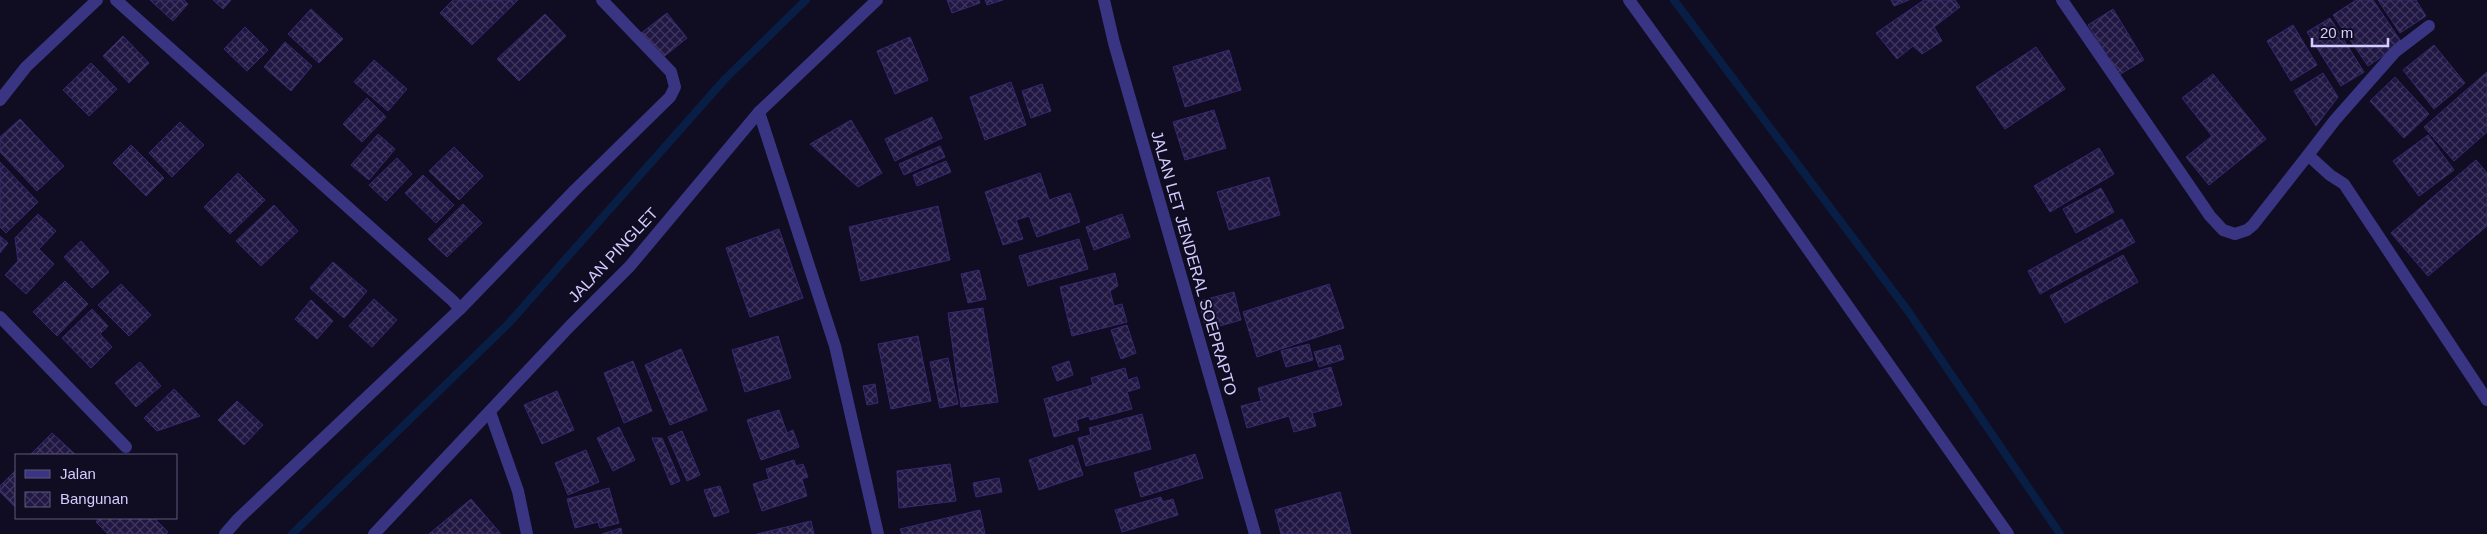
<svg xmlns="http://www.w3.org/2000/svg" width="2487" height="534" font-family="Helvetica,sans-serif">
	<defs>
		<pattern id="building-cross-hatch" width="8" height="8" patternUnits="userSpaceOnUse" patternTransform="scale(1.25)"><rect width="8" height="8" fill="#211743"/><path d="M0 0l8 8M0 8l8-8" fill="none" stroke="#40385f"/></pattern>
	</defs>
	<rect width="100%" height="100%" fill="#100c22"/>
	<g fill="none" stroke-linecap="round" stroke-linejoin="round">
		<g stroke="#091e44" stroke-width="8">
			<path d="M1674 0 1908 311 2060 534"/>
			<path d="M292 534 509 323 725 79 806 0"/>
		</g>
	</g>
	<g fill="url(#building-cross-hatch)" stroke="#372871">
		<path d="M150 0H184L188 4 173 21Z"/>
		<path d="M213 0H231L223 9Z"/>
		<path d="M453 0H518L472 45 440 13Z"/>
		<path d="M947 0H979L980 3 952 13Z"/>
		<path d="M985 0H1003L987 5Z"/>
		<path d="M1891 0H1909L1894 6Z"/>
		<path d="M1924 0H1955L1960 7 1934 27 1942 41 1922 54 1913 46 1897 59 1876 33Z"/>
		<path d="M2356 0H2373L2402 43 2368 66 2333 15Z"/>
		<path d="M2378 0H2416L2426 16 2400 33Z"/>
		<path d="M311 9 343 39 319 63 288 34Z"/>
		<path d="M2113 9 2144 60 2119 75 2088 25Z"/>
		<path d="M667 13 687 38 661 59 640 34Z"/>
		<path d="M545 14 566 36 519 81 497 59Z"/>
		<path d="M2330 18 2364 72 2341 86 2307 32Z"/>
		<path d="M2293 25 2317 65 2291 81 2267 41Z"/>
		<path d="M245 27 268 50 247 71 224 49Z"/>
		<path d="M123 36 149 63 129 83 103 56Z"/>
		<path d="M910 37 928 80 895 94 877 51Z"/>
		<path d="M285 42 312 66 291 91 264 67Z"/>
		<path d="M2434 45 2465 83 2434 109 2403 70Z"/>
		<path d="M2036 47 2065 89 2005 129 1976 87Z"/>
		<path d="M1229 50 1241 90 1185 107 1173 67Z"/>
		<path d="M374 60 407 89 388 111 354 82Z"/>
		<path d="M91 63 117 89 89 116 63 90Z"/>
		<path d="M2487 72V132L2454 161 2424 127Z"/>
		<path d="M2323 73 2338 97 2316 126 2294 91Z"/>
		<path d="M2213 74 2266 139 2209 185 2186 157 2212 136 2182 98Z"/>
		<path d="M2395 77 2429 114 2404 138 2370 101Z"/>
		<path d="M1011 82 1026 125 985 140 970 97Z"/>
		<path d="M1042 84 1051 111 1031 118 1022 91Z"/>
		<path d="M367 98 386 117 362 142 343 124Z"/>
		<path d="M1214 110 1226 148 1185 160 1173 122Z"/>
		<path d="M932 117 942 138 895 161 885 139Z"/>
		<path d="M20 119 64 166 37 191 0 152V137Z"/>
		<path d="M851 120 882 173 858 187 810 144Z"/>
		<path d="M180 122 204 145 172 177 149 153Z"/>
		<path d="M378 134 395 149 369 180 351 165Z"/>
		<path d="M2428 135 2454 170 2419 196 2393 161Z"/>
		<path d="M131 145 164 178 146 196 113 163Z"/>
		<path d="M940 146 945 157 904 175 899 164Z"/>
		<path d="M454 147 483 176 459 200 429 171Z"/>
		<path d="M2099 148 2114 174 2050 212 2034 186Z"/>
		<path d="M397 158 412 174 386 201 369 185Z"/>
		<path d="M2476 160 2487 173V226L2428 276 2391 233Z"/>
		<path d="M946 161 951 172 917 186 913 175Z"/>
		<path d="M0 162 38 202 6 233 0 227Z"/>
		<path d="M238 173 265 200 230 234 204 207Z"/>
		<path d="M1040 173 1049 200 1070 193 1080 222 1037 237 1029 216 1016 220 1023 239 1003 245 985 192Z"/>
		<path d="M423 175 454 205 436 223 405 193Z"/>
		<path d="M1269 177 1280 215 1229 230 1217 192Z"/>
		<path d="M2101 188 2114 212 2076 233 2063 209Z"/>
		<path d="M463 204 482 223 447 257 428 239Z"/>
		<path d="M274 205 298 231 261 266 236 241Z"/>
		<path d="M938 206 950 260 861 281 849 227Z"/>
		<path d="M38 214 56 231 39 249 54 264 26 294 5 275 18 261 15 238Z"/>
		<path d="M1122 214 1130 237 1094 250 1086 227Z"/>
		<path d="M2122 219 2135 242 2040 294 2028 271Z"/>
		<path d="M779 229 803 298 750 317 726 248Z"/>
		<path d="M0 236 8 243 0 253Z"/>
		<path d="M1079 239 1088 269 1028 286 1019 256Z"/>
		<path d="M81 241 109 272 92 288 64 257Z"/>
		<path d="M2123 255 2138 282 2065 323 2050 296Z"/>
		<path d="M333 262 367 291 344 318 310 288Z"/>
		<path d="M979 270 986 299 968 303 961 274Z"/>
		<path d="M1115 273 1118 286 1110 291 1114 306 1122 304 1127 322 1072 336 1060 287Z"/>
		<path d="M65 281 88 304 57 336 33 312Z"/>
		<path d="M121 284 151 315 129 336 98 305Z"/>
		<path d="M1329 284 1344 328 1257 357 1243 312Z"/>
		<path d="M1234 292 1241 320 1206 330 1199 301Z"/>
		<path d="M374 299 397 320 372 347 349 326Z"/>
		<path d="M311 300 333 321 317 339 295 319Z"/>
		<path d="M983 308 998 402 961 407 948 313Z"/>
		<path d="M92 309 108 326 100 334 112 347 91 368 62 338Z"/>
		<path d="M1127 325 1136 353 1121 359 1111 330Z"/>
		<path d="M778 336 791 378 745 392 732 350Z"/>
		<path d="M918 336 931 401 891 409 878 344Z"/>
		<path d="M1309 344 1313 360 1286 367 1281 351Z"/>
		<path d="M1340 345 1344 359 1319 367 1314 352Z"/>
		<path d="M681 349 707 410 670 425 645 365Z"/>
		<path d="M948 358 958 404 940 408 930 362Z"/>
		<path d="M633 361 652 411 624 423 604 373Z"/>
		<path d="M1069 361 1073 375 1057 381 1052 367Z"/>
		<path d="M140 362 161 386 136 407 115 383Z"/>
		<path d="M1331 367 1342 405 1312 413 1316 426 1294 432 1289 416 1247 428 1241 406 1261 401 1258 388Z"/>
		<path d="M1125 368 1128 380 1137 377 1140 388 1127 392 1132 409 1090 420 1089 416 1076 420 1079 430 1054 437 1044 399 1093 385 1091 378Z"/>
		<path d="M875 384 878 403 867 405 863 386Z"/>
		<path d="M174 389 200 416 157 431 144 418Z"/>
		<path d="M557 391 574 430 542 444 524 405Z"/>
		<path d="M237 401 263 425 244 445 218 420Z"/>
		<path d="M779 410 787 433 793 430 799 447 761 460 747 420Z"/>
		<path d="M1142 414 1151 449 1086 466 1078 438 1091 435 1089 428Z"/>
		<path d="M619 427 635 460 613 471 597 438Z"/>
		<path d="M682 431 700 475 687 481 668 437Z"/>
		<path d="M52 433 76 455H30Z"/>
		<path d="M652 438H662L680 481 671 485Z"/>
		<path d="M1073 445 1083 475 1039 490 1029 460Z"/>
		<path d="M586 450 599 482 568 495 555 463Z"/>
		<path d="M1195 454 1203 478 1141 497 1134 473Z"/>
		<path d="M794 460 796 466 803 464 808 477 802 479 807 496 762 511 753 484 769 479 766 469Z"/>
		<path d="M950 464 956 501 899 508 897 471Z"/>
		<path d="M16 470V508L0 492V486Z"/>
		<path d="M999 478 1002 492 976 497 973 483Z"/>
		<path d="M720 486 729 512 714 517 704 490Z"/>
		<path d="M609 488 619 523 600 528 598 522 575 528 567 499Z"/>
		<path d="M1340 492 1351 534H1281L1275 510Z"/>
		<path d="M1161 497 1163 502 1173 499 1178 515 1122 532 1115 510Z"/>
		<path d="M471 499 501 534H429Z"/>
		<path d="M980 510 985 534H902L900 529Z"/>
		<path d="M99 518H154L168 532 166 534H108L96 522Z"/>
		<path d="M811 521 814 534H757Z"/>
		<path d="M621 528 622 534H602Z"/>
	</g>
	<g fill="none" stroke-linecap="round" stroke-linejoin="round">
		<g stroke="#393583" stroke-width="12">
			<path d="M116 0 453 301 460 309"/>
			<path d="M1104 0 1114 43 1255 534"/>
			<path d="M1629 0 1767 191 2008 534"/>
			<path d="M2062 0 2210 216 2223 230 2235 234 2247 230 2253 225 2308 155 2330 175 2344 184 2487 400"/>
			<path d="M0 100 26 67 97 0"/>
			<path d="M759 112 835 346 878 534"/>
			<path d="M2308 155 2335 120 2395 52 2429 26"/>
			<path d="M0 317 126 447"/>
			<path d="M490 412 518 491 527 534"/>
			<path d="M225 534 238 519 460 309 575 190 670 97 675 87 671 72 602 0"/>
			<path d="M374 534 570 326 630 266 759 112 877 0"/>
		</g>
	</g>
	<g text-anchor="middle" dominant-baseline="central" stroke-width="4" stroke-linejoin="round" paint-order="stroke">
		<g font-size="16" fill="#d3cdff" stroke="#100c22">
			<text transform="translate(613 255) rotate(-47)">JALAN PINGLET</text>
			<text transform="translate(1194 263) rotate(74)">JALAN LET JENDERAL SOEPRAPTO</text>
		</g>
	</g>
	<rect x="15" y="454" width="162" height="65" fill="#100c22" stroke="#5e597a"/>
	<rect x="25" y="470" width="25" height="8" fill="#393583" stroke="#5e597a"/>
	<text x="60" y="479" font-size="15" fill="#d3cdff">Jalan</text>
	<rect x="25" y="492" width="25" height="15" fill="url(#building-cross-hatch)" stroke="#5e597a"/>
	<text x="60" y="504" font-size="15" fill="#d3cdff">Bangunan</text>
	<path d="M2312 38v8h76v-8" fill="none" stroke="#d3cdff" stroke-width="2.5"/>
	<text x="2320" y="38" font-size="15" fill="#d3cdff" stroke="#100c22" stroke-width="4" paint-order="stroke">20 m</text>
</svg>
